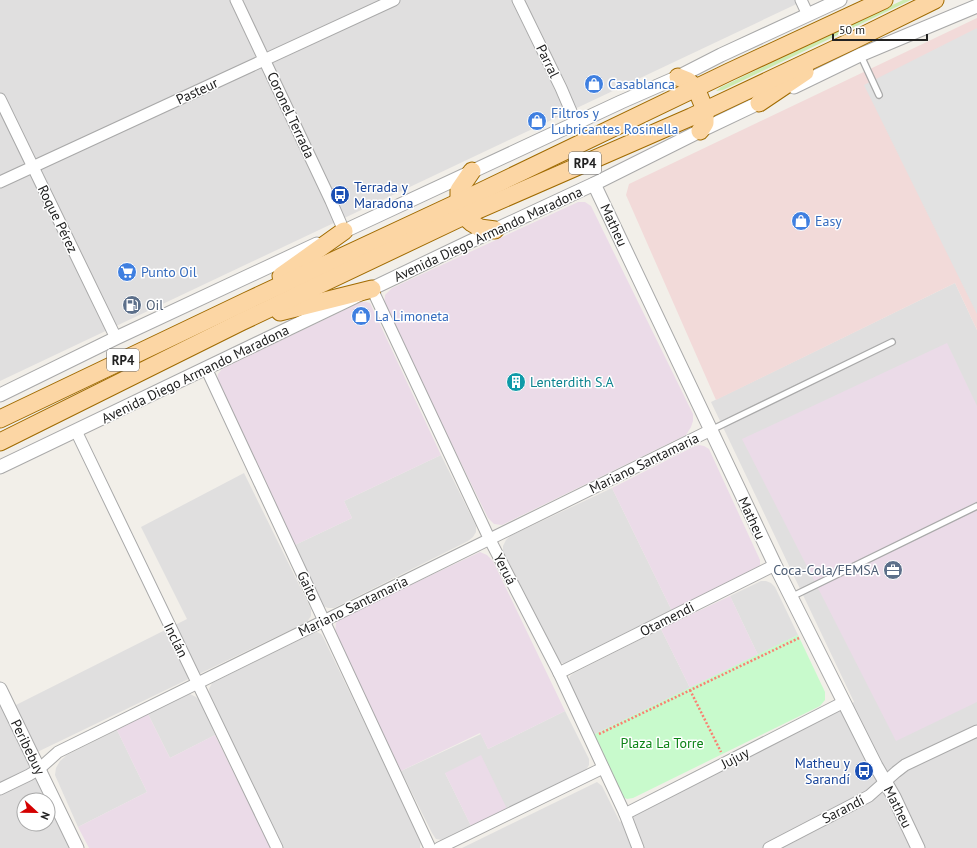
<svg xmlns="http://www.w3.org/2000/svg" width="977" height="848" font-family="'PT Sans',sans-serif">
	<rect width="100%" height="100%" fill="#f2efe9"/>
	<g fill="#e0dfdf">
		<path d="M0 0H805L0 381Z"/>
		<path d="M955 283 977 330V848H462L597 782 602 786 620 822 854 702 711 402Z"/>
		<path d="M441 455 476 526V532L473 537 468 541 334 608H328L323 606 295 545 352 518 344 501Z"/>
		<path d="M244 473 311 609V616L307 622 27 757 47 800H24V824H48V802L70 848H0V703L4 711 187 619 141 527Z"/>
		<path d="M612 488 672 611 564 664 560 662 503 551V546L506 540 510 536Z"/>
		<path d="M761 581H766L771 583 775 587 798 635 758 655 730 596Z"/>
		<path d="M661 629 690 688 593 735 568 686 570 676 574 673Z"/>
		<path d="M317 632 321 634 323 637 421 840 420 848H283L210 696 209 689 212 683 313 633Z"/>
		<path d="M190 694 196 697 201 702 215 735 170 758 148 714 184 695Z"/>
		<path d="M565 711 589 759V765L584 773 508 811 445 773 472 828 448 839 442 840 436 839 432 833 401 771 481 734 488 749Z"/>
		<path d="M117 730 147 792 78 827 55 775 56 768 60 761 67 755Z"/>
	</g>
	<path fill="#f2dad9" d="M977 18V330L955 283 716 400 626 195 629 184Z"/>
	<g fill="#ebdbe8">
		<path d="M578 202H585L591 206 693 414V421L691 427 686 435 502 525 494 524 488 518 384 306 385 295 392 288Z"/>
		<path d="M361 302H366L370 303 441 455 344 501 352 518 295 545 217 380 218 374 222 369Z"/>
		<path d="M947 343 977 406V702L896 741 742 439Z"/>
		<path d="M699 445 704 446 709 449 760 560V565L758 568 672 611 612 488 693 447Z"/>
		<path d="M480 552 487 555 493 561 565 711 488 749 480 733 401 771 335 634 336 623 341 618Z"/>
		<path d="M730 596 758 655 690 688 661 629Z"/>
		<path d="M148 714 170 758 215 735 271 848H89L78 827 147 792 117 730Z"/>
		<path d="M481 755 508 811 472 828 445 773Z"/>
	</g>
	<path fill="#cdebb0" d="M903 0H911L723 90 716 91 721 87Z"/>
	<path fill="#c8facc" d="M798 635 825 692V700L820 706 633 798 627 799 623 797 593 735Z"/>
	<path fill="#e2e2e2" d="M977 28V314L864 85Z"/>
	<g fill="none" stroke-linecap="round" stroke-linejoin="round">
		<g stroke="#a9a9a9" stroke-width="8">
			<g id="service">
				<path d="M861 56 879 95"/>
				<path d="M711 430 892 342"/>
				<path d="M791 597 977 506"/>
			</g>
		</g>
		<g stroke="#a9a9a9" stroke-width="13">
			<g id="minor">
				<path d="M236 0 331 201 344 231"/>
				<path d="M518 0 561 88 576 123"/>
				<path d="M801 0 808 15"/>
				<path d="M0 99 116 338"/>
				<path d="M0 182 394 0"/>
				<path d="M372 289 489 538 559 673 625 814 638 848"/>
				<path d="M206 368 430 848"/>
				<path d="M76 431 277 848"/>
				<path d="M559 673 775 565"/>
				<path d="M0 789 29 775 39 769 58 752 711 430"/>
				<path d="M625 814 844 702"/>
				<path d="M439 848 603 768"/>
				<path d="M769 848 869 796 896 772 905 765 977 731"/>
			</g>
		</g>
		<g stroke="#a9a9a9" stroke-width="15">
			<g id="tertiary">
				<path d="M794 87 860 55 977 6"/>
				<path d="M594 184 775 565 876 766 894 797 918 848"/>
				<path d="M336 235 621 102 678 77 721 55 840 0"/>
				<path d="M0 395 116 338 317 244"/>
				<path d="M0 467 469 242 594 184 700 131 767 99"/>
				<path d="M0 689 77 848"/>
			</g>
		</g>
		<g stroke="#a06b00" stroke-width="19">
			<g id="primary">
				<path d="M678 77 688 81 696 88 705 110V123L700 131"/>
				<path d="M759 103 805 72"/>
				<path d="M472 171 459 190V202L464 216 472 223 480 228 495 230"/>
				<path d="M281 276 344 231"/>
				<path d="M280 312 372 289"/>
				<path d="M0 419 247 301 459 202 729 72 884 0"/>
				<path d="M0 442 241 322 464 216 691 117 852 41 935 0"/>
			</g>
		</g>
		<g stroke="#fa8072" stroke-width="2.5" stroke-dasharray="2 2" stroke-linecap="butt">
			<path d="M690 690 721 752"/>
			<path d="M599 734 799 638"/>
		</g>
		<use href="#service" stroke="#fff" stroke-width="5.5"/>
		<use href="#minor" stroke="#fff" stroke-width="11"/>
		<use href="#tertiary" stroke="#fff" stroke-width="13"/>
		<use href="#primary" stroke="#fcd6a4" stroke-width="17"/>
	</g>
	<defs>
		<g id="shop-disc" transform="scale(1)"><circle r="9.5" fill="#3f7fe0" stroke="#fff"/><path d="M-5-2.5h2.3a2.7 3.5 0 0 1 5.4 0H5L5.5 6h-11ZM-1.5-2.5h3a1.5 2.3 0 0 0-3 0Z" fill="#fff"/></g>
		<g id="bus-disc" transform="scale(1)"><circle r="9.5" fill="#1a4fb4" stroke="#fff"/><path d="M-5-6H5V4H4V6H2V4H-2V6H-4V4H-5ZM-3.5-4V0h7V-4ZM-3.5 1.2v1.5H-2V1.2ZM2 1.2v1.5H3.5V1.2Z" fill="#fff"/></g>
		<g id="supermarket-disc" transform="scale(1)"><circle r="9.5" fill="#3f7fe0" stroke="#fff"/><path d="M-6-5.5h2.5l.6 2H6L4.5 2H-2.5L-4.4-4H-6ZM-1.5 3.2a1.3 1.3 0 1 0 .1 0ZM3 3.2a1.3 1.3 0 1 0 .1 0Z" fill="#fff"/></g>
		<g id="fuel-disc" transform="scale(1)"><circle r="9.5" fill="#5c6f8a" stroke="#fff"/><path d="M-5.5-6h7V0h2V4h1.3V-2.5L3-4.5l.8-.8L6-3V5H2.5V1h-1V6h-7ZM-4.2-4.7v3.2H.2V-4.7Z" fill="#fff"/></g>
		<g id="building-disc" transform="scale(1)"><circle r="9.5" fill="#0f9aa8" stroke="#fff"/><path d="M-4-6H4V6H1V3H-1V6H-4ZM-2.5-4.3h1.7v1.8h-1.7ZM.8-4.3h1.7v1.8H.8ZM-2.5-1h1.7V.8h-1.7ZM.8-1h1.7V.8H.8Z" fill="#fff"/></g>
		<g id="office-disc" transform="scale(1)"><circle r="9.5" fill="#5c6f8a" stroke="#fff"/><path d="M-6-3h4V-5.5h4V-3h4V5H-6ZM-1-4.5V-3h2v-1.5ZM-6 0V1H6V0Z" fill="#fff"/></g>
	</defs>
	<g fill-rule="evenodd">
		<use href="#shop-disc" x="594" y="84"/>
		<use href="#shop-disc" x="537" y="121"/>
		<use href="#bus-disc" x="340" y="195"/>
		<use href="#shop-disc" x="801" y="221"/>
		<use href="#supermarket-disc" x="127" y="272"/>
		<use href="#fuel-disc" x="132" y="305"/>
		<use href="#shop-disc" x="361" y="316"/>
		<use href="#building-disc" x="516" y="382"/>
		<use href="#office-disc" x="893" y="570"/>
		<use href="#bus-disc" x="864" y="771"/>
	</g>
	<g text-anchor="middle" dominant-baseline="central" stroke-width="3" stroke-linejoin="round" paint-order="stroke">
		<g fill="#fff" stroke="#646464" stroke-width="1">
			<rect x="569" y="152" width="32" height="22" rx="3"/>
			<rect x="107" y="349" width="32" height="22" rx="3"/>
		</g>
		<g font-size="13" font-weight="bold" fill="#222">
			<text x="585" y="163">RP4</text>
			<text x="123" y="360">RP4</text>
		</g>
		<g font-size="14" fill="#222" stroke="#fff">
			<text transform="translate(548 61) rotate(64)">Parral</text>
			<text transform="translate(197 91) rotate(-25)">Pasteur</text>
			<text transform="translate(291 115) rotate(65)">Coronel Terrada</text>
			<text transform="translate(58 219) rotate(64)">Roque Pérez</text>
			<text transform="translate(614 225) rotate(65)">Matheu</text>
			<text transform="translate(488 234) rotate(-25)">Avenida Diego Armando Maradona</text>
			<text transform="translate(195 374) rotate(-26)">Avenida Diego Armando Maradona</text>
			<text transform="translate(644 463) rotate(-26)">Mariano Santamaria</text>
			<text transform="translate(752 518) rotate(65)">Matheu</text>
			<text transform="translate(505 569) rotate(63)">Yeruá</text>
			<text transform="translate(308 586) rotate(65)">Gaito</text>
			<text transform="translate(353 606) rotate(-26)">Mariano Santamaria</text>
			<text transform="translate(667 619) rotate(-27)">Otamendi</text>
			<text transform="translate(176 640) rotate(64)">Inclán</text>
			<text transform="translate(28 747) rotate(64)">Peribebuy</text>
			<text transform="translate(735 758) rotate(-27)">Jujuy</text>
			<text transform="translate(898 807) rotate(63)">Matheu</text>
			<text transform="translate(843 809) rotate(-27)">Sarandí</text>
		</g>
		<g font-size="14" fill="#366cbe" stroke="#fff" text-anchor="start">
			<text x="608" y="84">Casablanca</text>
			<text x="551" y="113">Filtros y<tspan x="551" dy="16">Lubricantes Rosinella</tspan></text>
			<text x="815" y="221">Easy</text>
			<text x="141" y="272">Punto Oil</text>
			<text x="375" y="316">La Limoneta</text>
		</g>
		<g font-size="14" fill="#164399" stroke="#fff" text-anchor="start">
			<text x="354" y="187">Terrada y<tspan x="354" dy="16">Maradona</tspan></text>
			<text x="850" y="763" text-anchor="end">Matheu y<tspan x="850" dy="16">Sarandí</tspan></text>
		</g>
		<g font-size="14" fill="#4e5e75" stroke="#fff" text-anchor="start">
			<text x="146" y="305">Oil</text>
			<text x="879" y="570" text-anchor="end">Coca-Cola/FEMSA</text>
		</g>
		<g font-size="14" fill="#0d838f" stroke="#fff" text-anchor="start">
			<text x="530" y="382">Lenterdith S.A</text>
		</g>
		<g font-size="14" fill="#0c8416" stroke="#fff">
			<text x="662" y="743">Plaza La Torre</text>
		</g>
	</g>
	<g transform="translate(36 812) rotate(112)"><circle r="19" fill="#ffffff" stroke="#a7a7a7"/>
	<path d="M0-3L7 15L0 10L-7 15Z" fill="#d40000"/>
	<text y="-6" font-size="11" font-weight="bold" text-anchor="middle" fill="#222222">N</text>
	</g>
	<path d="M833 34v6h94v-6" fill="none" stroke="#222222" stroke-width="2"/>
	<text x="839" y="34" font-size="12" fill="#222222" stroke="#ffffff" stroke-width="3" paint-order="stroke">50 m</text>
</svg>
